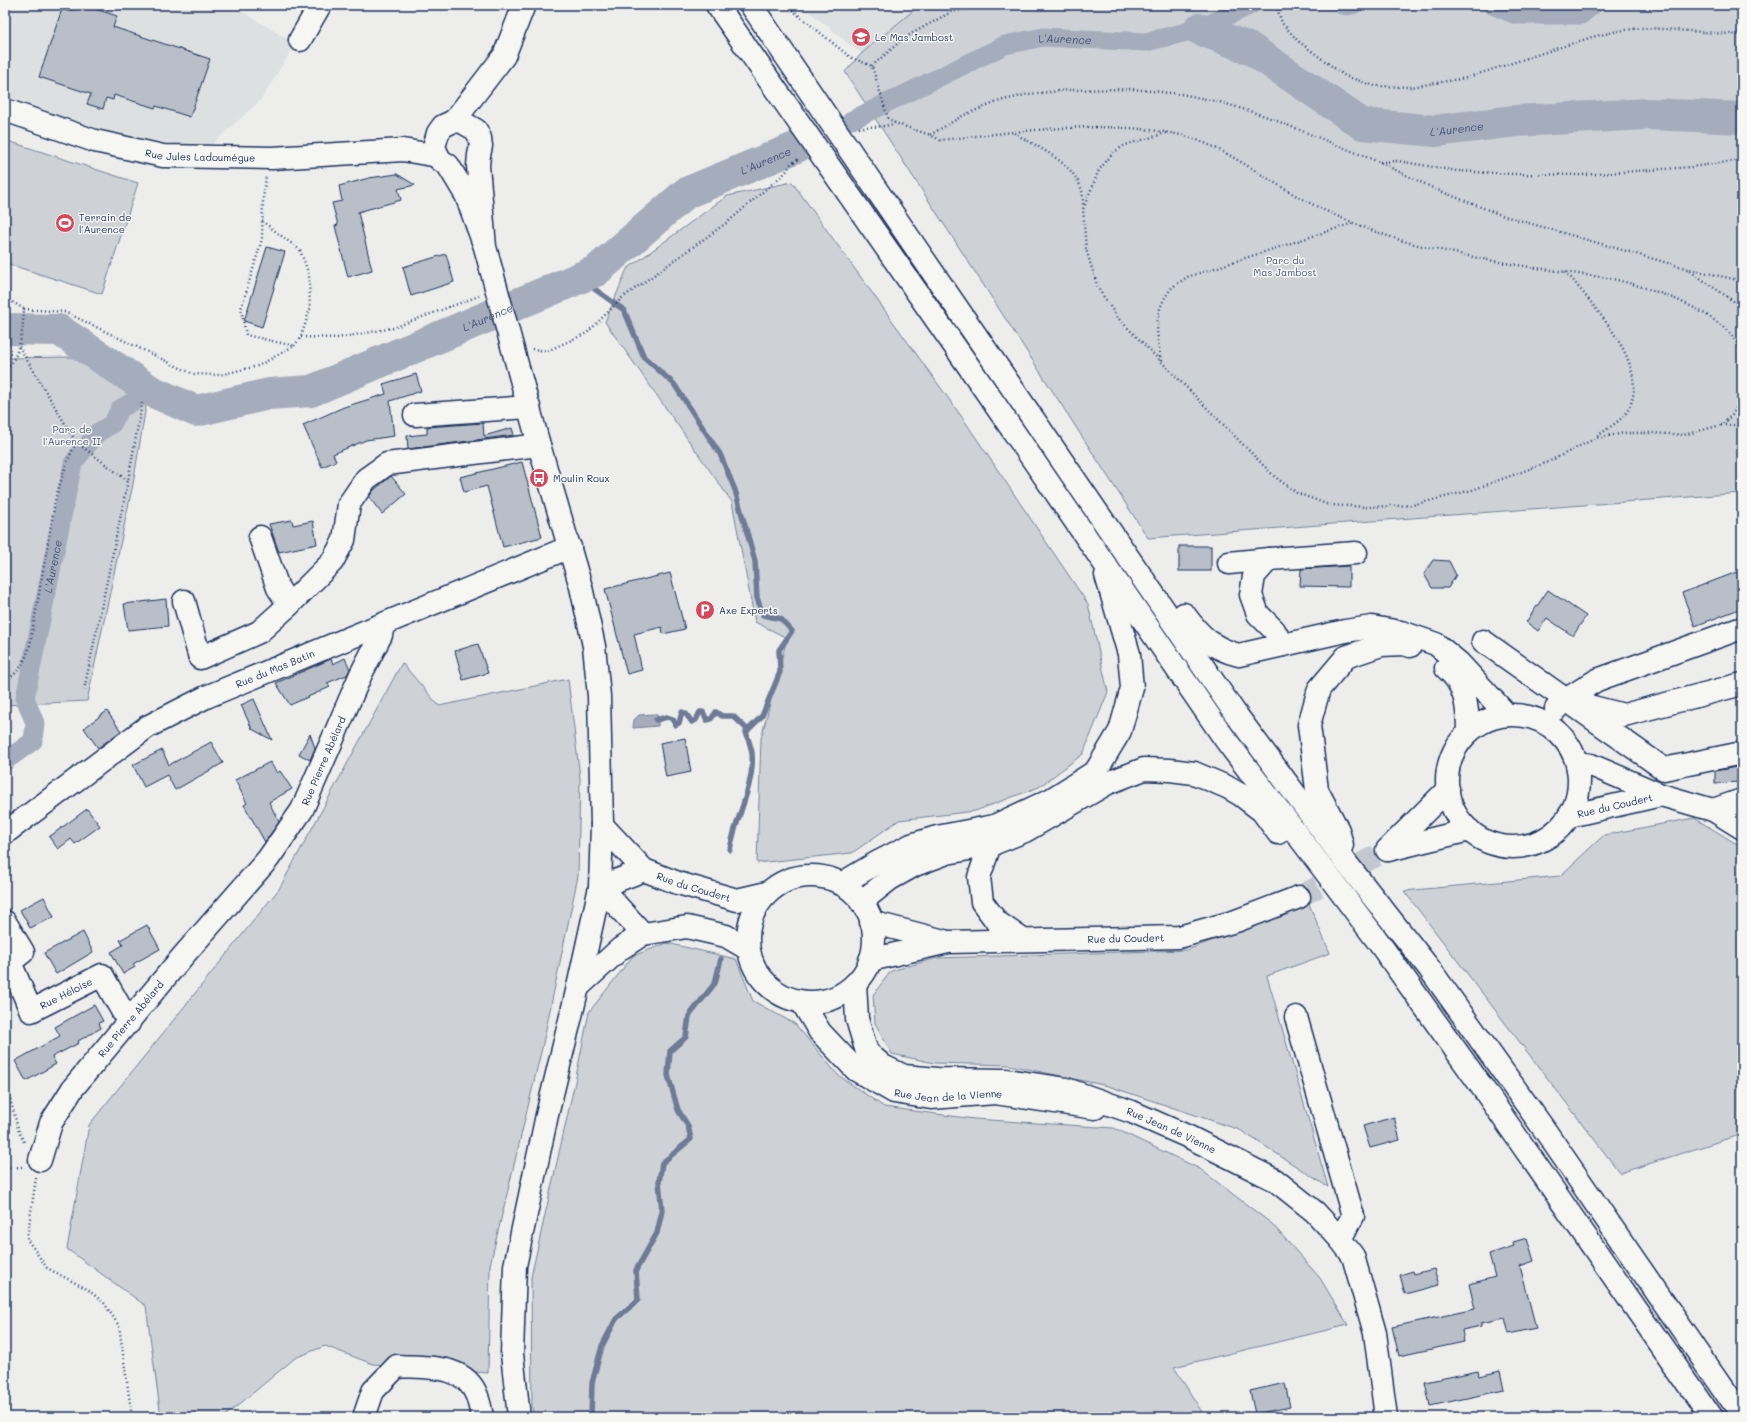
<svg xmlns="http://www.w3.org/2000/svg" width="1747" height="1422" font-family="Mali,sans-serif">
	<rect width="100%" height="100%" fill="#edeeec"/>
	<filter id="ink" filterUnits="userSpaceOnUse"><feTurbulence type="fractalNoise" baseFrequency=".025" numOctaves="2"/><feDisplacementMap in="SourceGraphic" scale="8" xChannelSelector="R" yChannelSelector="G"/><feConvolveMatrix kernelMatrix="1 2 1 2 8 2 1 2 1" color-interpolation-filters="sRGB"/></filter>
	<g filter="url(#ink)">
		<g fill="#dde0e1">
			<path d="M5 5H231L294 43 288 56 261 100 208 148 134 138 82 123 5 98Z"/>
			<path d="M801 5H920L862 53 855 49Z"/>
		</g>
		<g fill="#ced2d7" stroke="#74809a">
			<path d="M920 5H1742V493L1148 538 845 72 862 53Z"/>
			<path d="M5 140 138 183 102 294 5 263Z"/>
			<path d="M792 182 964 420 1088 604 1108 692 1083 754 1039 787 975 811 899 820 852 853 757 863 761 738 787 638 755 622 732 502 605 322 627 269 727 196Z"/>
			<path d="M73 357 147 400 133 484 87 701 5 705V358Z"/>
			<path d="M402 663 439 706 568 679 580 778 578 876 542 1048 490 1265 488 1373 373 1364 325 1346 295 1358 224 1417H161L146 1306 67 1249 89 1125 279 889Z"/>
			<path d="M1694 818 1742 847V1134L1620 1173 1404 891 1560 876 1604 835Z"/>
			<path d="M1309 904 1330 953 1267 976 1328 1187 1240 1130 1108 1086 1009 1065 934 1063 892 1054 875 1023 873 995 891 971 937 958 1187 950Z"/>
			<path d="M667 943 736 959 753 1001 795 1024 838 1075 884 1107 974 1119 1114 1128 1200 1169 1272 1224 1320 1278 1348 1325 1174 1367 1205 1417H535L532 1408 531 1277 575 1082 589 1012 633 956Z"/>
		</g>
		<path fill="#a5acbc" stroke="#6e7a96" d="M655 714 658 716V726L633 728 634 720 639 715Z"/>
		<g fill="none" stroke-linecap="round" stroke-linejoin="round">
			<g stroke="#6e7a96" stroke-width="5.5">
				<path d="M579 278 624 310 644 357 674 384 720 454 735 490 755 561 757 598 763 615 781 619 792 631 779 650 780 672 762 716 746 732C748 739 751 746 752 753 755 786 735 818 730 850"/>
				<path d="M656 720 667 717 673 719 675 725 679 723 682 712 686 714 692 722 696 720 700 712H703L707 720 711 719 716 712 722 716H733L748 730"/>
				<path d="M591 1417 592 1383 602 1346 616 1319 638 1300 636 1270 657 1233 662 1211 659 1182 662 1163 691 1139 688 1126 678 1110 668 1075 670 1051 686 1037 689 1016 715 983 721 959"/>
			</g>
			<g stroke="#a5acbc" stroke-width="19">
				<path d="M1342 5 1347 6 1353 5"/>
				<path d="M1492 5 1516 15H1581L1593 5"/>
				<path id="s1" d="M852 120 1005 45 1043 37 1146 42 1199 29 1251 5"/>
				<path id="s2" d="M5 761 33 741 35 723 25 698 73 463 97 433 112 424 120 409 151 391"/>
			</g>
			<g stroke="#a5acbc" stroke-width="32">
				<path id="s3" d="M1199 29 1251 49 1362 124 1435 131 1515 121 1648 114 1742 118"/>
				<path id="s4" d="M5 329 59 330 151 391 196 411 269 394 311 391 596 271 686 193 797 147"/>
			</g>
		</g>
		<g fill="#b9bfc8" stroke="#1b2f5e">
			<path d="M74 5H83L117 16 113 27 210 59 190 117 156 106 155 108 114 95 113 100 106 98 103 109 87 104 91 94 39 77 62 9 71 12Z"/>
			<path d="M397 174 415 185 398 189 401 200 358 212 372 270 348 277 335 226 338 225 332 203 342 201 339 186 369 178Z"/>
			<path d="M267 247 285 252 262 327 244 321Z"/>
			<path d="M446 254 454 282 411 296 403 267Z"/>
			<path d="M416 374 421 391 390 401 394 436 366 440 333 454 336 461 322 467 303 425 344 407 386 394 383 384Z"/>
			<path d="M483 423 484 436 512 428 514 435 408 449 407 436 427 434V427Z"/>
			<path d="M522 462 542 537 503 547 487 486 464 492 460 477Z"/>
			<path d="M391 476 406 494 382 514 369 497 374 490Z"/>
			<path d="M292 520 293 525 313 521 317 544 279 552 269 524Z"/>
			<rect x="1179" y="546" width="32" height="25"/>
			<path d="M1433 560 1449 561 1456 575 1448 588H1432L1424 574Z"/>
			<path d="M1349 566V587L1300 586 1301 569Z"/>
			<path d="M1742 570V608L1695 626 1682 593Z"/>
			<path d="M670 573 685 629 663 634 662 627 634 634 642 670 627 674 605 589Z"/>
			<path d="M1548 590 1586 616 1573 636 1547 618 1538 631 1526 622Z"/>
			<path d="M166 599 168 626 128 630 124 604Z"/>
			<path d="M478 644 488 673 463 680 455 651Z"/>
			<path d="M345 658 350 669 347 675 327 683 330 687 290 705 276 683 331 659 333 664Z"/>
			<path d="M254 699 272 740 252 729 241 705Z"/>
			<path d="M107 711 121 731 98 748 84 728Z"/>
			<path d="M310 734 315 748 310 760 299 754Z"/>
			<path d="M685 738 691 772 666 777 660 743Z"/>
			<path d="M211 742 223 763 175 790 167 775 144 787 133 765 162 750 169 765Z"/>
			<path d="M270 762 277 773 280 771 292 789 269 802 279 822 265 842 244 805 247 803 235 780Z"/>
			<path d="M1742 766V782L1715 783V771Z"/>
			<path d="M87 809 100 826 75 844 71 839 58 849 49 837Z"/>
			<path d="M44 897 54 917 30 928 20 910Z"/>
			<path d="M147 925 160 949 133 964 135 967 123 974 111 952 123 945 120 940Z"/>
			<path d="M83 932 93 952 56 974 44 953Z"/>
			<path d="M94 1005 103 1021 99 1023 101 1028 78 1041 79 1043 52 1057 56 1064 26 1081 15 1061 60 1036 55 1027Z"/>
			<path d="M1394 1117 1400 1140 1370 1148 1363 1126Z"/>
			<path d="M1527 1238 1534 1261 1520 1266 1536 1328 1509 1334 1505 1318 1481 1323V1326L1462 1330 1464 1342 1399 1356 1392 1327 1475 1309 1469 1284 1495 1277 1489 1254 1514 1246 1513 1242Z"/>
			<path d="M1434 1269 1439 1285 1405 1294 1400 1275 1413 1271 1414 1274Z"/>
			<path d="M1478 1371 1479 1376 1500 1371 1504 1390 1430 1406 1425 1382Z"/>
			<path d="M1285 1383 1290 1407 1255 1414 1250 1391Z"/>
		</g>
		<g fill="none" stroke-linecap="round" stroke-linejoin="round">
			<path stroke="#c3c8d0" stroke-width="22" stroke-dasharray="22 11" stroke-linecap="butt" d="M1299 897 1387 850"/>
			<g stroke="#1b2f5e" stroke-width="25">
				<g id="minor">
					<path d="M300 40 320 5"/>
					<path id="s5" d="M5 110 95 141 163 156 272 158 403 150 438 156"/>
					<path d="M415 415 529 407"/>
					<path d="M260 537 278 588 289 605"/>
					<path d="M1229 563 1269 559"/>
					<path d="M184 601 200 658 259 632 289 605 332 562 344 540 349 504 366 479 387 464 539 445"/>
					<path d="M1483 641 1664 769 1742 753"/>
					<path d="M1282 645 1274 630 1258 614 1251 595 1254 576 1269 559 1356 553"/>
					<path d="M1577 703 1624 715 1742 684"/>
					<path d="M1556 709 1565 700 1597 680 1742 628"/>
					<circle cx="1513" cy="781" r="66"/>
					<path d="M1577 763 1591 765 1661 795 1713 810 1742 828"/>
					<path d="M1713 810 1742 800"/>
					<path id="s6" d="M1569 816 1661 795"/>
					<path id="s7" d="M602 825 644 870 678 883 737 900 767 893"/>
					<path id="s8" d="M5 833 147 727 206 697 570 547"/>
					<path d="M1387 850 1448 789"/>
					<path d="M1388 850 1469 830"/>
					<circle cx="811" cy="939" r="63"/>
					<path id="s9" d="M5 922 23 952 10 962 31 1011 102 975 129 1023"/>
					<path d="M871 922 944 941"/>
					<path d="M643 934 600 887 644 870"/>
					<path id="s10" d="M870 960 948 942 1179 937 1236 921 1299 897"/>
					<path id="s11" d="M855 984 857 1019 867 1052 883 1066 904 1076 937 1079 1006 1080 1066 1089 1132 1112 1189 1137 1275 1180 1315 1212 1340 1239 1353 1256 1375 1333 1386 1417"/>
					<path d="M578 987 620 949 643 934 687 927 726 936 748 949"/>
					<path id="s12" d="M802 1002 820 1032 856 1070 894 1092 931 1098 995 1093 1095 1108"/>
					<path d="M1296 1017 1353 1216 1340 1239"/>
					<path id="s13" d="M40 1160 51 1123 73 1088 183 956 268 859 302 810 361 674 381 635 383 625"/>
					<path d="M364 1417 373 1391 397 1366C425 1368 465 1363 477 1396 479 1402 481 1410 482 1417"/>
				</g>
			</g>
			<g stroke="#1b2f5e" stroke-width="25">
				<g id="major">
					<path d="M454 121 504 56 524 5"/>
					<path d="M485 247 478 166 479 155 481 146 480 138 476 130 462 122 454 121 443 126 438 133 434 147 440 160 448 165 466 195 485 247 539 445 581 587 594 646 599 696 602 825 600 887 578 987 547 1115 515 1266 512 1354 519 1417"/>
				</g>
			</g>
			<g stroke="#1b2f5e" stroke-width="25">
				<g id="highway">
					<path d="M717 5 974 374 1225 739 1377 940 1482 1087 1711 1417"/>
					<path d="M751 5 914 245 1235 713 1347 864 1429 968 1544 1129 1742 1416"/>
					<path d="M1184 614C1199 635 1213 649 1239 655L1345 631 1372 627 1401 632 1436 644 1459 663 1507 715"/>
					<path d="M1446 668C1466 685 1468 708 1468 732"/>
					<path d="M990 845 979 877 982 902 997 922 1023 940"/>
					<path d="M1342 845 1338 830 1317 790 1309 725 1319 689 1346 657 1381 645 1404 644 1410 646"/>
					<path d="M841 884 878 862 911 845 937 837 994 826 1050 800 1096 771 1120 731 1132 688 1129 654 1106 575"/>
					<path d="M861 902 890 879 915 865 947 853 990 845 1025 831 1108 783 1144 769 1170 770 1194 773 1227 787 1241 795 1262 811 1278 833"/>
				</g>
			</g>
			<g stroke="#1b2f5e" stroke-width="2.5" stroke-dasharray="1 3" stroke-linecap="butt">
				<path d="M786 5 850 57 872 66 888 118 895 123 930 135"/>
				<path d="M1276 5 1282 23 1298 41 1345 76 1375 86 1411 87 1466 78 1592 37 1618 31 1641 28 1663 29 1742 35"/>
				<path d="M872 66 904 38 951 12 987 5"/>
				<path d="M859 128C873 125 880 129 895 123"/>
				<path d="M1014 133C1037 147 1074 162 1082 191 1083 195 1083 201 1083 206"/>
				<path d="M1166 133 1125 145 1114 152 1099 170 1083 209 1086 249 1098 288 1117 317 1274 476 1297 493 1329 505 1368 507 1413 505 1472 490 1546 463 1596 438 1625 433H1654L1684 435 1721 425 1732 415 1742 397"/>
				<path d="M1380 162 1398 161 1457 171 1514 174 1582 175 1691 167 1742 160"/>
				<path d="M262 221 300 250 309 275 310 309 301 337 294 346"/>
				<path d="M1687 269 1742 307"/>
				<path d="M1565 272 1573 280C1598 313 1653 368 1627 412 1622 420 1604 431 1596 437"/>
				<path d="M1742 281 1685 268 1501 215 1435 189 1379 162 1265 116 1220 102 1181 94 1131 89 1070 90 1029 94 1000 101 964 115 930 135 940 140C1018 132 1098 119 1176 134 1219 142 1266 180 1306 201 1335 216 1366 229 1397 239 1421 247 1448 251 1473 257 1503 263 1535 268 1566 272 1582 275 1598 276 1613 279 1651 288 1730 313 1742 354"/>
				<path d="M5 302 11 301 24 309C23 327 21 357 5 370"/>
				<path d="M24 309 65 312 193 374 219 375 258 366 294 346 246 335 241 309 262 239 263 199 266 176"/>
				<path d="M301 337 338 338 393 328 479 296"/>
				<path d="M532 349 547 351 587 333 622 298 729 221 786 172 791 164 800 158"/>
				<path d="M1161 361C1157 334 1152 314 1170 290 1174 285 1182 281 1187 277L1353 223"/>
				<path d="M1721 425H1742"/>
				<path d="M76 442 128 481"/>
				<path d="M5 681C20 672 25 661 30 645L56 496 67 462 76 442 18 345"/>
				<path d="M84 690 128 481 142 403"/>
				<path d="M5 1089 8 1091 19 1132 24 1142"/>
				<path d="M5 1168 22 1167"/>
				<path d="M36 1178 27 1239 47 1268 87 1289 104 1303 119 1326 132 1417"/>
			</g>
			<use href="#minor" stroke="#f6f6f2" stroke-width="22"/>
			<use href="#major" stroke="#f6f6f2" stroke-width="22"/>
			<use href="#highway" stroke="#f6f6f2" stroke-width="22"/>
		</g>
	</g>
	<defs>
		<g id="school-disc" transform="scale(1)"><circle r="9.5" fill="#d1495b" stroke="#f6f6f2"/><path d="M0-5L7-2L0 1L-7-2ZM-4 1L0 2.5L4 1V4Q0 6-4 4Z" fill="#fff"/></g>
		<g id="stadium-disc" transform="scale(1)"><circle r="9.5" fill="#d1495b" stroke="#f6f6f2"/><path d="M0-5a6.5 5 0 1 0 0 10a6.5 5 0 1 0 0-10ZM-3.5-1.8h7v3.6h-7Z" fill="#fff"/></g>
		<g id="bus-disc" transform="scale(1)"><circle r="9.5" fill="#d1495b" stroke="#f6f6f2"/><path d="M-5-6H5V4H4V6H2V4H-2V6H-4V4H-5ZM-3.5-4V0h7V-4ZM-3.5 1.2v1.5H-2V1.2ZM2 1.2v1.5H3.5V1.2Z" fill="#fff"/></g>
		<g id="parking-disc" transform="scale(1)"><circle r="9.5" fill="#d1495b" stroke="#f6f6f2"/><path d="M-3.5-5.5H1a3.5 3.5 0 0 1 0 7H-1V5.5H-3.5ZM-1-3.4V-.6H.8a1.4 1.4 0 0 0 0-2.8Z" fill="#fff"/></g>
	</defs>
	<g fill-rule="evenodd">
		<use href="#school-disc" x="861" y="37"/>
		<use href="#stadium-disc" x="65" y="223"/>
		<use href="#bus-disc" x="539" y="478"/>
		<use href="#parking-disc" x="705" y="610"/>
	</g>
	<g text-anchor="middle" dominant-baseline="central" stroke-width="3" stroke-linejoin="round" paint-order="stroke">
		<g font-size="10" fill="#1b2f5e" stroke="#f6f6f2" text-anchor="start">
			<text x="875" y="37">Le Mas Jambost</text>
			<text x="79" y="217">Terrain de<tspan x="79" dy="12">l'Aurence</tspan></text>
			<text x="553" y="478">Moulin Roux</text>
			<text x="719" y="610">Axe Experts</text>
		</g>
		<g font-size="10" fill="#1b2f5e" stroke="#f6f6f2">
			<text stroke="none"><textPath href="#s5" startOffset="202">Rue Jules Ladoumégue</textPath></text>
			<text stroke="none"><textPath href="#s8" startOffset="318">Rue du Mas Batin</textPath></text>
			<text stroke="none"><textPath href="#s13" startOffset="494">Rue Pierre Abélard</textPath></text>
			<text stroke="none"><textPath href="#s6" startOffset="47">Rue du Coudert</textPath></text>
			<text stroke="none"><textPath href="#s7" startOffset="114">Rue du Coudert</textPath></text>
			<text stroke="none"><textPath href="#s10" startOffset="258">Rue du Coudert</textPath></text>
			<text stroke="none"><textPath href="#s9" startOffset="144">Rue Héloise</textPath></text>
			<text stroke="none"><textPath href="#s13" startOffset="170">Rue Pierre Abélard</textPath></text>
			<text stroke="none"><textPath href="#s12" startOffset="186">Rue Jean de la Vienne</textPath></text>
			<text stroke="none"><textPath href="#s11" startOffset="390">Rue Jean de Vienne</textPath></text>
		</g>
		<g font-size="10" fill="#48587c" stroke="#f6f6f2">
			<text x="1285" y="260">Parc du<tspan x="1285" dy="12">Mas Jambost</tspan></text>
			<text x="72" y="429">Parc de<tspan x="72" dy="12">l'Aurence II</tspan></text>
		</g>
		<g font-size="11" font-style="italic" fill="#44547a" stroke="#f6f6f2">
			<text stroke="none"><textPath href="#s1" startOffset="231">L'Aurence</textPath></text>
			<text stroke="none"><textPath href="#s3" startOffset="285">L'Aurence</textPath></text>
			<text stroke="none"><textPath href="#s4" startOffset="845">L'Aurence</textPath></text>
			<text stroke="none"><textPath href="#s4" startOffset="522">L'Aurence</textPath></text>
			<text stroke="none"><textPath href="#s2" startOffset="214">L'Aurence</textPath></text>
		</g>
	</g>
	<rect width="1747" height="1422" fill="none" stroke="#f6f6f2" stroke-width="20"/>
	<rect x="10" y="10" width="1727" height="1402" fill="none" stroke="#1b2f5e" stroke-width="1.5" filter="url(#ink)"/>
</svg>
